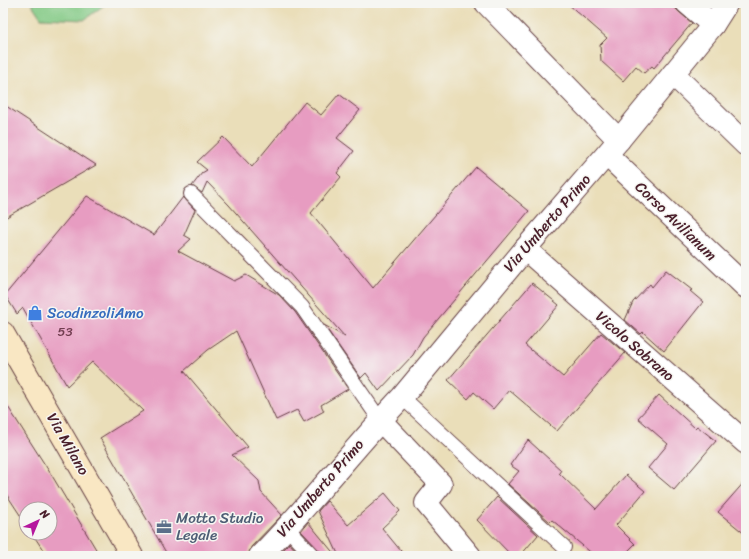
<svg xmlns="http://www.w3.org/2000/svg" width="749" height="559" font-family="Sriracha,sans-serif">
	<rect width="100%" height="100%" fill="#f6f6f2"/>
	<filter id="ink" filterUnits="userSpaceOnUse"><feTurbulence type="fractalNoise" baseFrequency=".025" numOctaves="2"/><feDisplacementMap in="SourceGraphic" scale="8" xChannelSelector="R" yChannelSelector="G"/><feConvolveMatrix kernelMatrix="1 2 1 2 8 2 1 2 1" color-interpolation-filters="sRGB"/></filter>
	<filter id="wash" filterUnits="userSpaceOnUse"><feTurbulence type="fractalNoise" baseFrequency=".012" numOctaves="4" result="noise"/><feDisplacementMap in="SourceGraphic" scale="16" xChannelSelector="R" yChannelSelector="G"/><feGaussianBlur stdDeviation="0.9" result="paint"/><feColorMatrix in="noise" values="0 0 0 0 0 0 0 0 0 0 0 0 0 0 0 0 0 1.4 0 .05"/><feComposite in="paint" operator="in"/></filter>
	<g filter="url(#wash)">
		<rect width="100%" height="100%" fill="#eadeb9"/>
		<path fill="#82c984" stroke="#667458" d="M31 3H107L84 20 41 18Z"/>
		<g id="blocks">
			<g fill="#e79cc1">
				<path d="M567 3H675V8L679 12 692 23 654 68 652 66 644 73 636 66 623 81 601 61 600 45 607 38Z"/>
				<path d="M339 94 360 110 337 138 354 151 337 173 341 177 311 213 373 288 476 167 529 211 423 337 413 355 379 391 366 373 361 378 324 325 345 337 229 205 207 182 202 193 192 186 202 173 207 170 197 162 223 137 252 167 305 102 321 115Z"/>
				<path d="M3 104 96 165 3 219Z"/>
				<path d="M87 196 154 235 183 197 195 210 184 235 191 239 178 251 234 281 246 275 279 295 295 312 348 389 321 405 324 411 304 422 297 410 276 420 236 331 208 350 184 371 248 447 232 455 259 481 261 492 282 515 251 547 248 556H168L100 438 143 411 92 362 67 386 23 308 17 314 5 295Z"/>
				<path d="M666 270 692 290 690 291 703 302 664 351 643 332 641 334 625 320 633 302 650 284 652 287Z"/>
				<path d="M532 283 559 305 525 345 563 377 601 333 625 353 557 431 509 390 493 409 474 392 468 399 448 380Z"/>
				<path d="M659 395 695 428 697 426 716 441 674 490 648 468 668 444 638 418Z"/>
				<path d="M3 399 54 479 100 556H47L32 533H50V509H26V524L3 489Z"/>
				<path d="M528 440 561 470 559 473 596 509 626 475 645 491 616 525 635 544 623 556H595L552 520 550 522 508 484 519 471 510 465Z"/>
				<path d="M746 480V535L718 512Z"/>
				<path d="M385 493 400 511 382 528 405 556H339L318 511 327 501 348 525Z"/>
				<path d="M497 497 538 535 520 556H512L477 520Z"/>
				<path d="M308 522 336 556H321L319 550 301 531Z"/>
				<path d="M289 543 301 556H277L288 545Z"/>
			</g>
		</g>
	</g>
	<g filter="url(#ink)">
		<use href="#blocks" fill-opacity="0" stroke="#623c40" stroke-width="1"/>
		<g fill="none" stroke-linecap="round" stroke-linejoin="round">
			<g stroke="#623c40" stroke-width="16">
				<g id="service">
					<path d="M191 194 302 307 380 420"/>
					<path d="M402 397 564 547"/>
					<path d="M287 528 313 556"/>
				</g>
			</g>
			<g stroke="#623c40" stroke-width="24">
				<g id="minor">
					<path d="M486 3 619 140"/>
					<path d="M687 3 713 25"/>
					<path d="M673 74 746 145"/>
					<path d="M607 155 746 287"/>
					<path d="M525 249 746 443"/>
					<path d="M380 420 441 484 426 503 470 556"/>
					<path d="M260 556C310 505 353 449 402 397L525 249 619 140 713 25 727 3"/>
				</g>
			</g>
			<g stroke="#623c40" stroke-width="24">
				<path id="secondary" d="M3 333 132 556"/>
			</g>
			<use href="#service" stroke="#fff" stroke-width="14"/>
			<use href="#minor" stroke="#fff" stroke-width="22"/>
			<use href="#secondary" stroke="#f9e7c3" stroke-width="22"/>
		</g>
	</g>
	<defs>
		<g id="shop-bare" transform="scale(1.2)"><path d="M-5-2.5h2.3a2.7 3.5 0 0 1 5.4 0H5L5.5 6h-11ZM-1.5-2.5h3a1.5 2.3 0 0 0-3 0Z" fill="#3f7fe0" stroke="#f6f6f2" stroke-width="2.5" paint-order="stroke"/></g>
		<g id="office-bare" transform="scale(1.2)"><path d="M-6-3h4V-5.5h4V-3h4V5H-6ZM-1-4.5V-3h2v-1.5ZM-6 0V1H6V0Z" fill="#5c6f8a" stroke="#f6f6f2" stroke-width="2.5" paint-order="stroke"/></g>
	</defs>
	<g fill-rule="evenodd">
		<use href="#shop-bare" x="35" y="313"/>
		<use href="#office-bare" x="164" y="527"/>
	</g>
	<g text-anchor="middle" dominant-baseline="central" stroke-width="3" stroke-linejoin="round" paint-order="stroke">
		<g font-size="13" fill="#713e50">
			<text x="65" y="331">53</text>
		</g>
		<g font-size="15" fill="#4a1f2b" stroke="#f6f6f2">
			<text transform="translate(676 221) rotate(44)">Corso Avilianum</text>
			<text transform="translate(547 223) rotate(-49)">Via Umberto Primo</text>
			<text transform="translate(635 346) rotate(41)">Vicolo Sobrano</text>
			<text transform="translate(68 444) rotate(60)">Via Milano</text>
			<text transform="translate(320 488) rotate(-49)">Via Umberto Primo</text>
		</g>
		<g font-size="15" fill="#366cbe" stroke="#f6f6f2" text-anchor="start">
			<text x="47" y="313">ScodinzoliAmo</text>
		</g>
		<g font-size="15" fill="#4e5e75" stroke="#f6f6f2" text-anchor="start">
			<text x="176" y="518">Motto Studio<tspan x="176" dy="17">Legale</tspan></text>
		</g>
	</g>
	<rect width="749" height="559" fill="none" stroke="#f6f6f2" stroke-width="16"/>
	<g transform="translate(38 521) rotate(44)"><circle r="19" fill="#f6f6f2" stroke="#b1a0a2"/>
	<path d="M0-3L7 15L0 10L-7 15Z" fill="#b5179e"/>
	<text y="-6" font-size="11" font-weight="bold" text-anchor="middle" fill="#4a1f2b">N</text>
	</g>
</svg>
